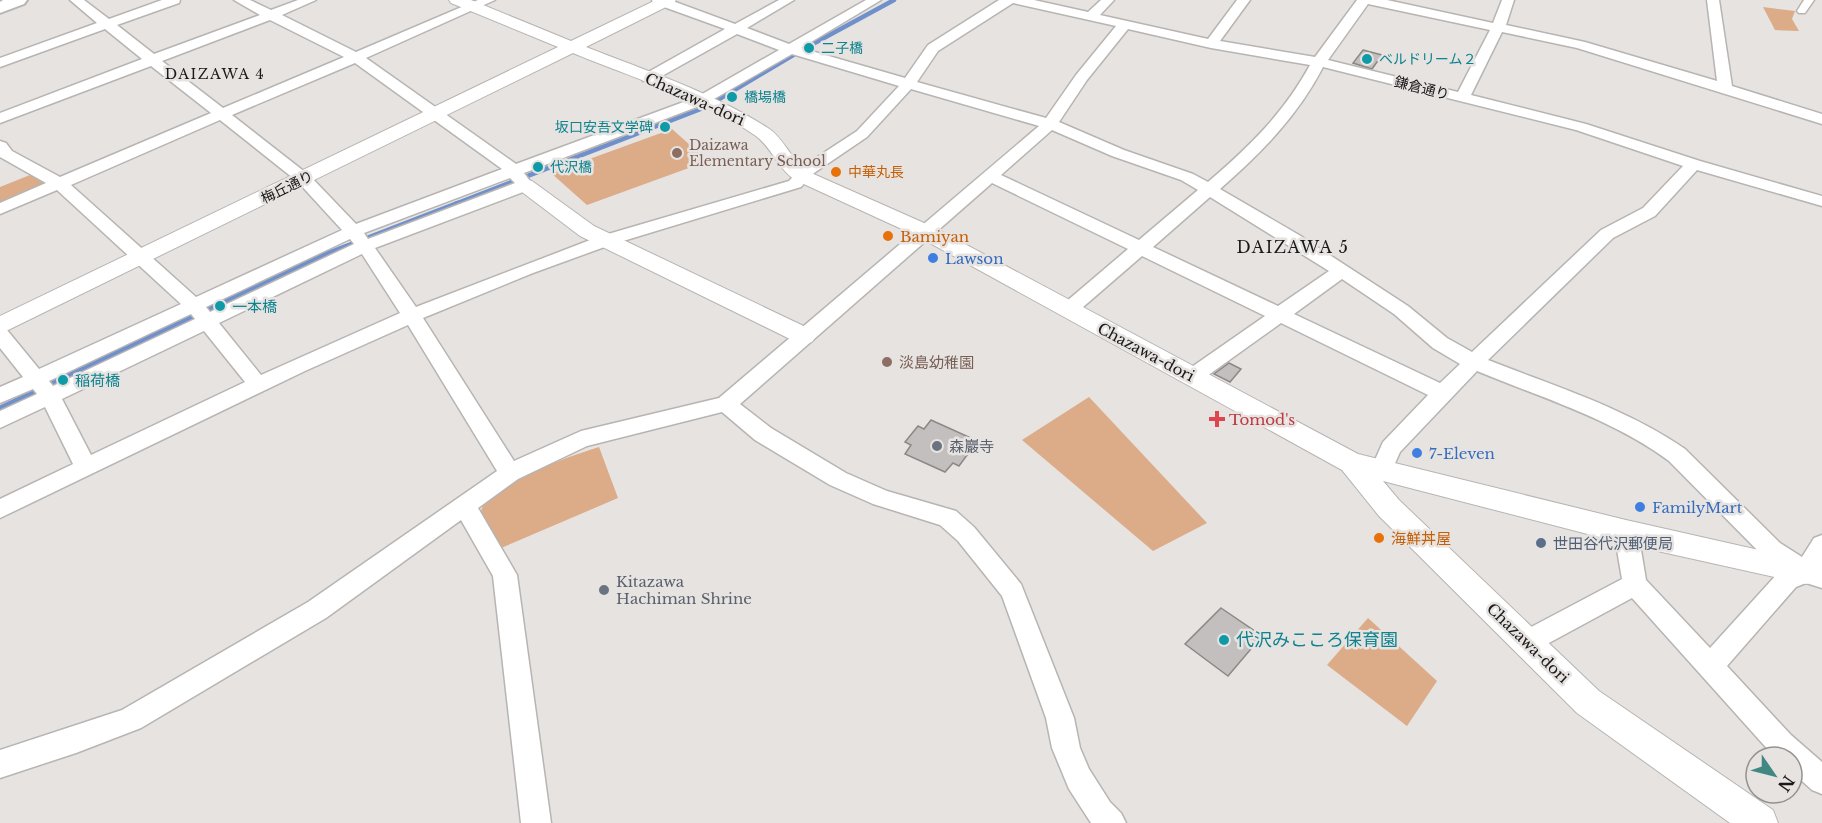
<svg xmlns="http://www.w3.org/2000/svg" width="1822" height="823" font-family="'Libre Baskerville','Noto Sans JP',serif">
	<rect width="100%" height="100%" fill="#e6e3e1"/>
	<g fill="#dcab88">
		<path d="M1763 7 1795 11 1792 19 1799 31 1775 30Z"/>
		<path d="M672 129 708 161 587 205 551 173Z"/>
		<path d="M35 173 48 181 42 189 0 204V187Z"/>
		<path d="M1089 397 1207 523 1153 551 1022 440Z"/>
		<path d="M599 447 618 498 494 551C490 540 480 523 481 512 483 486 576 454 599 447Z"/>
		<path d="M1368 618 1437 681 1407 726 1327 665Z"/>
	</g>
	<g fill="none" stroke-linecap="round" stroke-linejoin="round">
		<path stroke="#7090cc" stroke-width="4.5" d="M455 204 706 107 800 51 894 0"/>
		<path stroke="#7090cc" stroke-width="5" d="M0 408 326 254 458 203"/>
	</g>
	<g fill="#c3bfbe" stroke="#8b8886" stroke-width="1.5">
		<path d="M1363 50 1382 55 1372 69 1353 63Z"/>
		<path d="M1229 363 1241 369 1230 382 1214 374Z"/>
		<path d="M931 420 971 438 964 448 970 451 959 466 953 463 945 472 905 454 911 445 905 442 918 426 924 429Z"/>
		<path d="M1221 608 1262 636 1228 676 1185 644Z"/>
	</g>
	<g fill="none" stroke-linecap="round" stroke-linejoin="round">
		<g stroke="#b7b4b2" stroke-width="3">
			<path id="pedestrian" d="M1804 0H1814L1805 13H1799L1797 11Z"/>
		</g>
		<g stroke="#b7b4b2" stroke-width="3">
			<path id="minor" d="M70 0H84L109 19 162 0H180L179 3 117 25 154 54 260 15 234 0H250L271 10 298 0H316L282 15 356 52 478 0H495L366 58 516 164 697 97 779 50 737 34 653 81H643L641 78 643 75 725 29 653 3 652 0H670L735 24 779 0H794L747 28 789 44 866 0H881L801 48 905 78 928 45 999 0H1034L1088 12 1101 0H1114L1100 15 1208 39 1237 0H1250L1220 41 1315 57 1357 0H1387L1493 23 1502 0H1514L1506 25 1585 42 1717 81 1707 0H1719L1732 86 1822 114V124L1577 48 1502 32 1471 95 1586 124 1700 161 1822 196V206L1697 170 1655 216 1613 238 1488 360C1554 386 1626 408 1685 449L1780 543 1802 557 1814 538 1822 535V588L1806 583 1796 587 1727 666 1791 735 1822 762V794L1812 790 1792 772V757H1775L1771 753 1632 598 1536 650 1527 653 1518 650 1514 642 1518 634 1622 579 1614 532 1618 525 1626 522 1634 525 1638 532 1646 580 1710 648 1778 573 1784 570 1764 557 1669 461C1612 419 1542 398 1477 371L1400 452 1389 477 1381 480 1373 477 1370 471 1383 442 1428 395 1281 323 1200 381 1193 383 1186 381 1183 376 1186 371 1265 316 1142 256 1075 314 1068 316 1061 314 1059 310 1061 306 1128 249 992 183 740 404 771 428 846 473 887 491 956 511 974 527 1021 584 1074 718 1080 748 1089 769 1110 802 1121 813 1126 823H1091L1069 789 1052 748 1046 718 1002 596 958 541 940 525 873 504 830 485 755 440 722 412 587 446 518 479 478 508 517 575 551 823H521L493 576 461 520 326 618 141 728 76 753 0 778V750L122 710 308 602 497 471 408 325 305 371 0 518V499L73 464 45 407 0 428V411L37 394 33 389 0 403V387L23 377 0 348V328L7 330 39 369 181 304 57 190 0 214V203L46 183 0 157V141L6 143 12 151 60 177 211 113 151 66 0 123V113L142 59 105 29 0 67V58L97 23ZM1013 3 1116 26 1076 75 1046 118 917 82 938 51ZM1368 4 1490 30 1458 92 1328 60ZM270 20 344 57 223 108 162 61ZM1128 29 1211 48 1310 65C1284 113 1249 147 1208 182L1193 174 1124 150 1059 122 1087 80ZM792 54 899 86 857 131 802 167 789 181 598 237 416 307 375 248 531 189 533 185 524 173 707 103ZM355 63 502 169 356 224 310 176 232 115ZM1323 67 1576 130 1683 166 1643 208 1601 230 1472 352 1447 338 1408 306 1299 235 1220 189C1261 153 1297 117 1323 67ZM911 89 1039 126 719 398 581 431 514 461 423 318 533 273 610 245 801 187 814 173 867 137ZM220 120 298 182 342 230 196 297 71 185ZM1052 130 1112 156 1181 180 1198 190 1139 240 1001 175ZM510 178 515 183 368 239 364 233ZM1210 197 1329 271 1278 306 1153 247ZM350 239 354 244 210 312 206 307ZM362 254 400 313 261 375 219 323ZM1342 279 1394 314 1433 348 1460 364 1440 383 1294 314ZM191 314 195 319 53 386 49 381ZM204 331 245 382 91 455 62 399Z"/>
		</g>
		<g stroke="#b7b4b2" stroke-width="2">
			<g id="tertiary">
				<path d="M449 0H471L571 41 656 0H676L674 3 586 47C647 71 712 92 768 128 785 139 791 161 809 172L933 227 1358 454 1626 520 1816 563 1821 572 1816 581 1806 584 1626 544 1383 481 1399 500 1599 691 1773 810 1778 823H1730L1577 713 1379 516 1342 470 919 237 795 180C778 169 772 148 756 136 703 99 633 78 573 53L0 334V316L558 47 451 3Z"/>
				<path d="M525 179 532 181 594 226 812 330 816 336 812 342 804 344 796 342 580 236 518 189 515 185 518 181Z"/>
			</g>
		</g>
		<g stroke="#b7b4b2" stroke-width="4">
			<path id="secondary" d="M3 0H27L24 4 0 13V2Z"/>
		</g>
		<use href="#pedestrian" fill="#fff" fill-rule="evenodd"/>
		<use href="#minor" fill="#fff" fill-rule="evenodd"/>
		<use href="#tertiary" fill="#fff" fill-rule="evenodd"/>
		<use href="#secondary" fill="#fff" fill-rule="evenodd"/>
	</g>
	<g fill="#0f9aa8" stroke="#e6e3e1" stroke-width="2">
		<circle cx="809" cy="48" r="6"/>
		<circle cx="1367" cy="59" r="6"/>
		<circle cx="732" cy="97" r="6"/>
		<circle cx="665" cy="127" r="6"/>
		<circle cx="538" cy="167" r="6"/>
		<circle cx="220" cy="306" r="6"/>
		<circle cx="63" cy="380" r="6"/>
		<circle cx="1224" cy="640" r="6"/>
	</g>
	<g fill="#8d6e63" stroke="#e6e3e1" stroke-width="2">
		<circle cx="677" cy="153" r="6"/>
		<circle cx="887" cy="362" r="6"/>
	</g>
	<g fill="#e8710a" stroke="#e6e3e1" stroke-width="2">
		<circle cx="836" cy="172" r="6"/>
		<circle cx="888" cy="236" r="6"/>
		<circle cx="1379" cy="538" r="6"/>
	</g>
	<g fill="#3f7fe0" stroke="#e6e3e1" stroke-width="2">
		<circle cx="933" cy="258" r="6"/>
		<circle cx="1417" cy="453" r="6"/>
		<circle cx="1640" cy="507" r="6"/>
	</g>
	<path fill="#e0444e" stroke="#e6e3e1" stroke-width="2" d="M1214 410h6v6h6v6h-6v6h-6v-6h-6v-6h6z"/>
	<g fill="#6b7280" stroke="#e6e3e1" stroke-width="2">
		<circle cx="937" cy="446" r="6"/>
		<circle cx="604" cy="590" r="6"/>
	</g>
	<circle fill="#5c6f8a" stroke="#e6e3e1" stroke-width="2" cx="1541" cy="543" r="6"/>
	<g text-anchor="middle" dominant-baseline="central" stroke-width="5" stroke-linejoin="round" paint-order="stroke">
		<g font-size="14" fill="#0d838f" stroke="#e6e3e1" text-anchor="start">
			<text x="821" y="48">二子橋</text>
			<text x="1379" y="59">ベルドリーム２</text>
			<text x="744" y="97">橋場橋</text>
			<text x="653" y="127" text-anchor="end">坂口安吾文学碑</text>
			<text x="550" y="167">代沢橋</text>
		</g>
		<g font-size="14" letter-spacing="1.5" fill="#1a1818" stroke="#e6e3e1">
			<text x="215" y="74">DAIZAWA 4</text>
		</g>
		<g font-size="14" fill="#1a1818" stroke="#e6e3e1">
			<text transform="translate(1422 88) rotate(14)">鎌倉通り</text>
			<text transform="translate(287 187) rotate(-26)">梅丘通り</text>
		</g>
		<g font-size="14" fill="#785e54" stroke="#e6e3e1" text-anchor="start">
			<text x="689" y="145">Daizawa<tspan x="689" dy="16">Elementary School</tspan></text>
		</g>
		<g font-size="14" fill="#c56008" stroke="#e6e3e1" text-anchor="start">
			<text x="848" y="172">中華丸長</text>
		</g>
		<g font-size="15" fill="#1a1818" stroke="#e6e3e1">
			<text transform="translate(695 99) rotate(24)">Chazawa-dori</text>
			<text transform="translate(1146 352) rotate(28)">Chazawa-dori</text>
			<text transform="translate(1528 643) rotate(44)">Chazawa-dori</text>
		</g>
		<g font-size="15" fill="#c56008" stroke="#e6e3e1" text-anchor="start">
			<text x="900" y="236">Bamiyan</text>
			<text x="1391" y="538">海鮮丼屋</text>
		</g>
		<g font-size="15" fill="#366cbe" stroke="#e6e3e1" text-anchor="start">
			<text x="945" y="258">Lawson</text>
			<text x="1429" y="453">7-Eleven</text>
			<text x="1652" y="507">FamilyMart</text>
		</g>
		<g font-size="15" fill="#0d838f" stroke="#e6e3e1" text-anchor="start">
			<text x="232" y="306">一本橋</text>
			<text x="75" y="380">稲荷橋</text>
		</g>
		<g font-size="15" fill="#785e54" stroke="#e6e3e1" text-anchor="start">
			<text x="899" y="362">淡島幼稚園</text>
		</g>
		<g font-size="15" fill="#be3a42" stroke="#e6e3e1" text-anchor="start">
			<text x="1229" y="419">Tomod's</text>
		</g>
		<g font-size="15" fill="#5b616d" stroke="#e6e3e1" text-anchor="start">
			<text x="949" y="446">森巖寺</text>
			<text x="616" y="581">Kitazawa<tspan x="616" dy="17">Hachiman Shrine</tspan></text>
		</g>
		<g font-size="15" fill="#4e5e75" stroke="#e6e3e1" text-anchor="start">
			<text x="1553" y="543">世田谷代沢郵便局</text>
		</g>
		<g font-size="16" letter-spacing="1.5" fill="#1a1818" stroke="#e6e3e1">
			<text x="1293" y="247">DAIZAWA 5</text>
		</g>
		<g font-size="18" fill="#0d838f" stroke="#e6e3e1" text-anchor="start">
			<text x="1236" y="640">代沢みこころ保育園</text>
		</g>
	</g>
	<g transform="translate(1774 775) rotate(125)"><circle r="28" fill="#e6e3e1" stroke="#949291" stroke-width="1.5"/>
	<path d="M0-4.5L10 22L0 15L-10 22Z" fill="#418883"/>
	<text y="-9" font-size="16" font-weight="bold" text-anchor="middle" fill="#1a1818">N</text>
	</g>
</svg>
